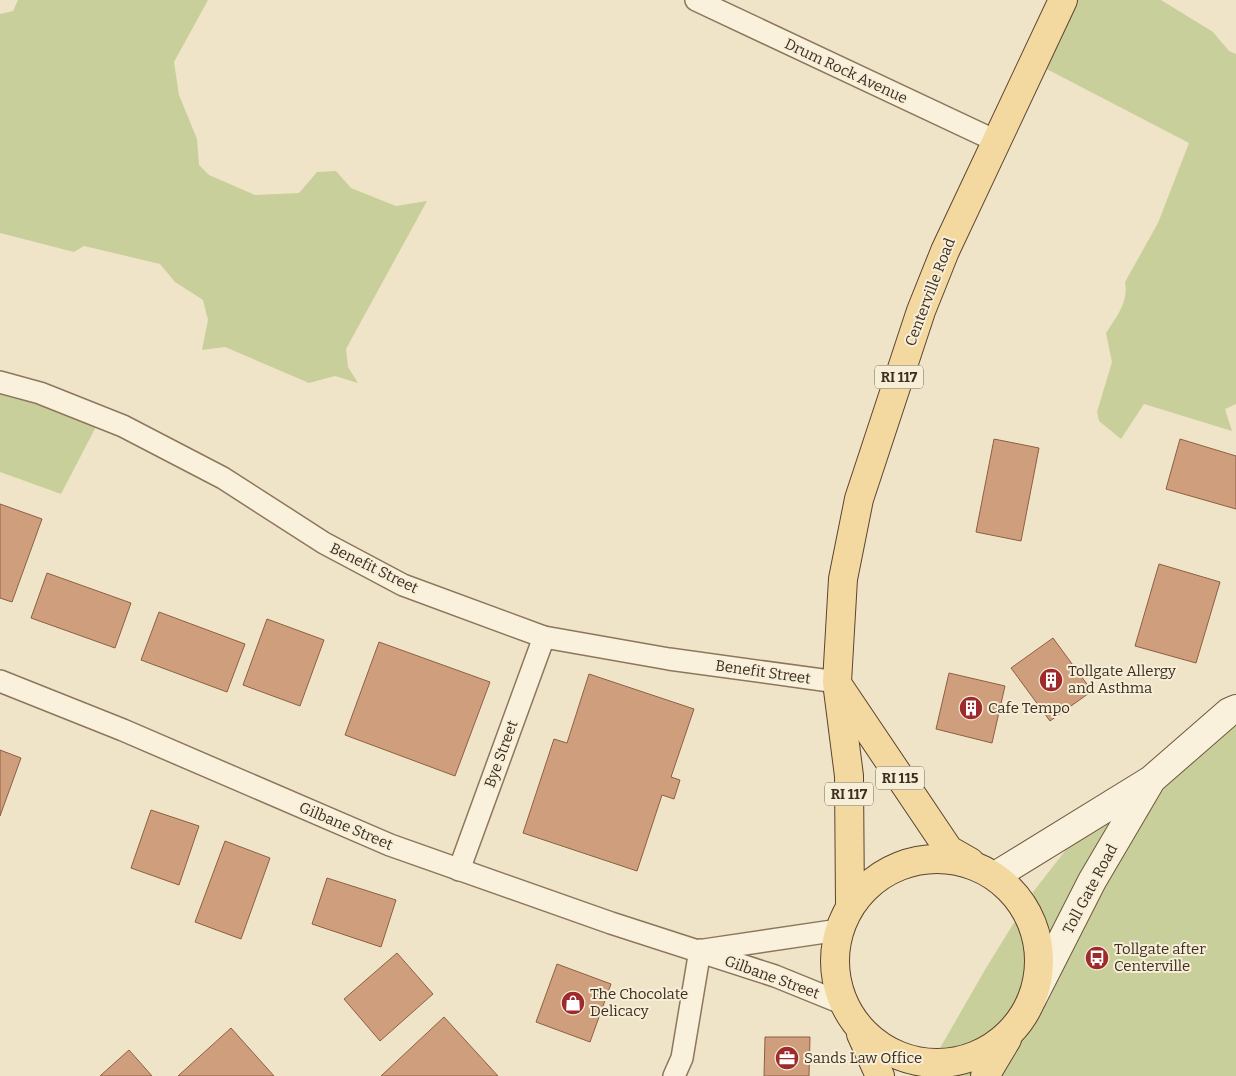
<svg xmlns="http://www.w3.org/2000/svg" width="1236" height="1076" font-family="Bitter,serif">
	<rect width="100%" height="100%" fill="#f0e4c8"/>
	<g fill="#c9cf9b">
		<path d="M18 0H208L174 62 179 95 197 139 199 165 209 175 255 195 299 193 317 172 336 171 351 188 396 206 427 201 346 349 348 367 358 383 335 376 309 383 225 347 202 350 208 320 203 300 175 282 160 264 84 246 74 252 0 233V14L13 11Z"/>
		<path d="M1075 0H1161L1213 32 1229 51 1236 54V404L1225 409 1232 431 1144 404 1121 439 1099 421 1097 412 1112 362 1106 333C1116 317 1129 302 1125 282L1158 223 1189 143 1037 64Z"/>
		<path d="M0 378 100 419 61 494 0 472Z"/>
		<path d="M1236 709V1076H924L986 968 1033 892 1072 842Z"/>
	</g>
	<g fill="#cf9f7d" stroke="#8d5f41">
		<path d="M994 439 1039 448 1021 541 976 532Z"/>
		<path d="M1180 439 1236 456V509L1166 489Z"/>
		<path d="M0 504 42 519 12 602 0 598Z"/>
		<path d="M1159 564 1220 582 1196 663 1135 646Z"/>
		<path d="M47 573 131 603 115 648 31 618Z"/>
		<path d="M159 612 245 644 227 692 141 660Z"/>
		<path d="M267 619 324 640 300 706 243 685Z"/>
		<path d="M1053 638 1092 691 1050 721 1011 668Z"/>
		<path d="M379 642 490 682 455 776 345 735Z"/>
		<path d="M949 673 1005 686 992 743 936 729Z"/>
		<path d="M589 674 694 709 671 777 680 780 674 799 662 795 637 871 523 833 554 739 567 743Z"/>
		<path d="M0 750 21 758 0 816Z"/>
		<path d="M151 810 199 826 179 885 131 868Z"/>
		<path d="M225 841 270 858 241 939 195 922Z"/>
		<path d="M327 878 396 900 381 947 312 924Z"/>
		<path d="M397 953 433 994 380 1041 344 999Z"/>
		<path d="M557 964 611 984 590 1042 536 1022Z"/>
		<path d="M444 1017 498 1076H381Z"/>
		<path d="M231 1028 274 1076H178Z"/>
		<path d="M765 1037H810L809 1076H764Z"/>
		<path d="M129 1050 152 1076H100Z"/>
	</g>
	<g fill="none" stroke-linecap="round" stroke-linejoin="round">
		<g stroke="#8d765c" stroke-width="24">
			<g id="street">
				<path d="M696 0 996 141"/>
				<path d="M0 382 40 393 123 426 223 478 324 543 403 585 544 637 669 659 837 682"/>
				<path d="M0 681 123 730 390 845 611 923 775 976 844 1004"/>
				<path d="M459 870 544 637"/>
				<path d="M704 950 839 930"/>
				<path d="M674 1076 682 1058 700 950"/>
			</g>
		</g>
		<g stroke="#6f573f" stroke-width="30">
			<g id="secondary">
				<path d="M995 876 1151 780 1229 712 1236 709"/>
				<path d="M1032 999 1092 881 1149 784"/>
			</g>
		</g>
		<g stroke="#5b4430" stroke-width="30">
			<g id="primary">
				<path d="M840 688 949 850 970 862"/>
				<circle cx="937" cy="961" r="102"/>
				<path d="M850 907 849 776 837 682 843 579 859 499 921 311 945 251 1063 0"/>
				<path d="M861 1034 880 1076"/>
				<path d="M985 1076 1007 1039"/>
			</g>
		</g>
		<use href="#street" stroke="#faf1dc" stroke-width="21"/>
		<use href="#secondary" stroke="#faf1dc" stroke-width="28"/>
		<use href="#primary" stroke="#f3d9a0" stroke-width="28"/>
	</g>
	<defs>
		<g id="building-disc" transform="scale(1.25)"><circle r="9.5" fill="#9e2a2b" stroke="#f7eed8"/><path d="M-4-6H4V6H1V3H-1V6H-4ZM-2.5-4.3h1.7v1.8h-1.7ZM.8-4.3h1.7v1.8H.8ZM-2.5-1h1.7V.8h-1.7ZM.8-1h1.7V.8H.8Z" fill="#fff"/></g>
		<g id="bus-disc" transform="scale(1.25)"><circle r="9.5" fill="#9e2a2b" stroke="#f7eed8"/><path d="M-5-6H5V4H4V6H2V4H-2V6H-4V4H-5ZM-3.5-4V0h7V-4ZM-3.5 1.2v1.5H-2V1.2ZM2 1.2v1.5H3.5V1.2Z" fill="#fff"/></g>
		<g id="shop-disc" transform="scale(1.25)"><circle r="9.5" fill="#9e2a2b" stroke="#f7eed8"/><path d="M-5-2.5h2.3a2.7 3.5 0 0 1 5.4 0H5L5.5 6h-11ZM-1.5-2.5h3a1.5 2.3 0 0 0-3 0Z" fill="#fff"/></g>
		<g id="office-disc" transform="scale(1.25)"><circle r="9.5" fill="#9e2a2b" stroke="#f7eed8"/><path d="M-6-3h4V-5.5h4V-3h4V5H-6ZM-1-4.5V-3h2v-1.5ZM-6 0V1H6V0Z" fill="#fff"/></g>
	</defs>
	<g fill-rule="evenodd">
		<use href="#building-disc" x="1051" y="680"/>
		<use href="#building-disc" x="971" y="708"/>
		<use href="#bus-disc" x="1097" y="958"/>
		<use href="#shop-disc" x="573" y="1003"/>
		<use href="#office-disc" x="787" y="1058"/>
	</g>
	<g text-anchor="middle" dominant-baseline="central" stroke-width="4" stroke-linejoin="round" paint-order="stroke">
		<g fill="#f7eed8" stroke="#756857" stroke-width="1">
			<rect x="875" y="365.5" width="48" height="23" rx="4"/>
			<rect x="876" y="766.5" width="48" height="23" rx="4"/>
			<rect x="825" y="782.5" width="48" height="23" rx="4"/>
		</g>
		<g font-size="14" font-weight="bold" fill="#3d2e20">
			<text x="899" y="377">RI 117</text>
			<text x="900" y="778">RI 115</text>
			<text x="849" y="794">RI 117</text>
		</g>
		<g font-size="15" fill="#3d2e20" stroke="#f7eed8">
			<text transform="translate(846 71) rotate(25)">Drum Rock Avenue</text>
			<text transform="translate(930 292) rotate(-69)">Centerville Road</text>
			<text transform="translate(374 568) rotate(26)">Benefit Street</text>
			<text transform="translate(763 672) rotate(8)">Benefit Street</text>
			<text transform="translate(501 754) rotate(-70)">Bye Street</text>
			<text transform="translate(346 826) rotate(23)">Gilbane Street</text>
			<text transform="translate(1090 889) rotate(-62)">Toll Gate Road</text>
			<text transform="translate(772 977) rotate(20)">Gilbane Street</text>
		</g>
		<g font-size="15" fill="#3d2e20" stroke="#f7eed8" text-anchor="start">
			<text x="1068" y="671">Tollgate Allergy<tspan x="1068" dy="17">and Asthma</tspan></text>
			<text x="988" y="708">Cafe Tempo</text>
			<text x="1114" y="949">Tollgate after<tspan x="1114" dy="17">Centerville</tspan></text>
			<text x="590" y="994">The Chocolate<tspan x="590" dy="17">Delicacy</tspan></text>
			<text x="804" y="1058">Sands Law Office</text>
		</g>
	</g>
</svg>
